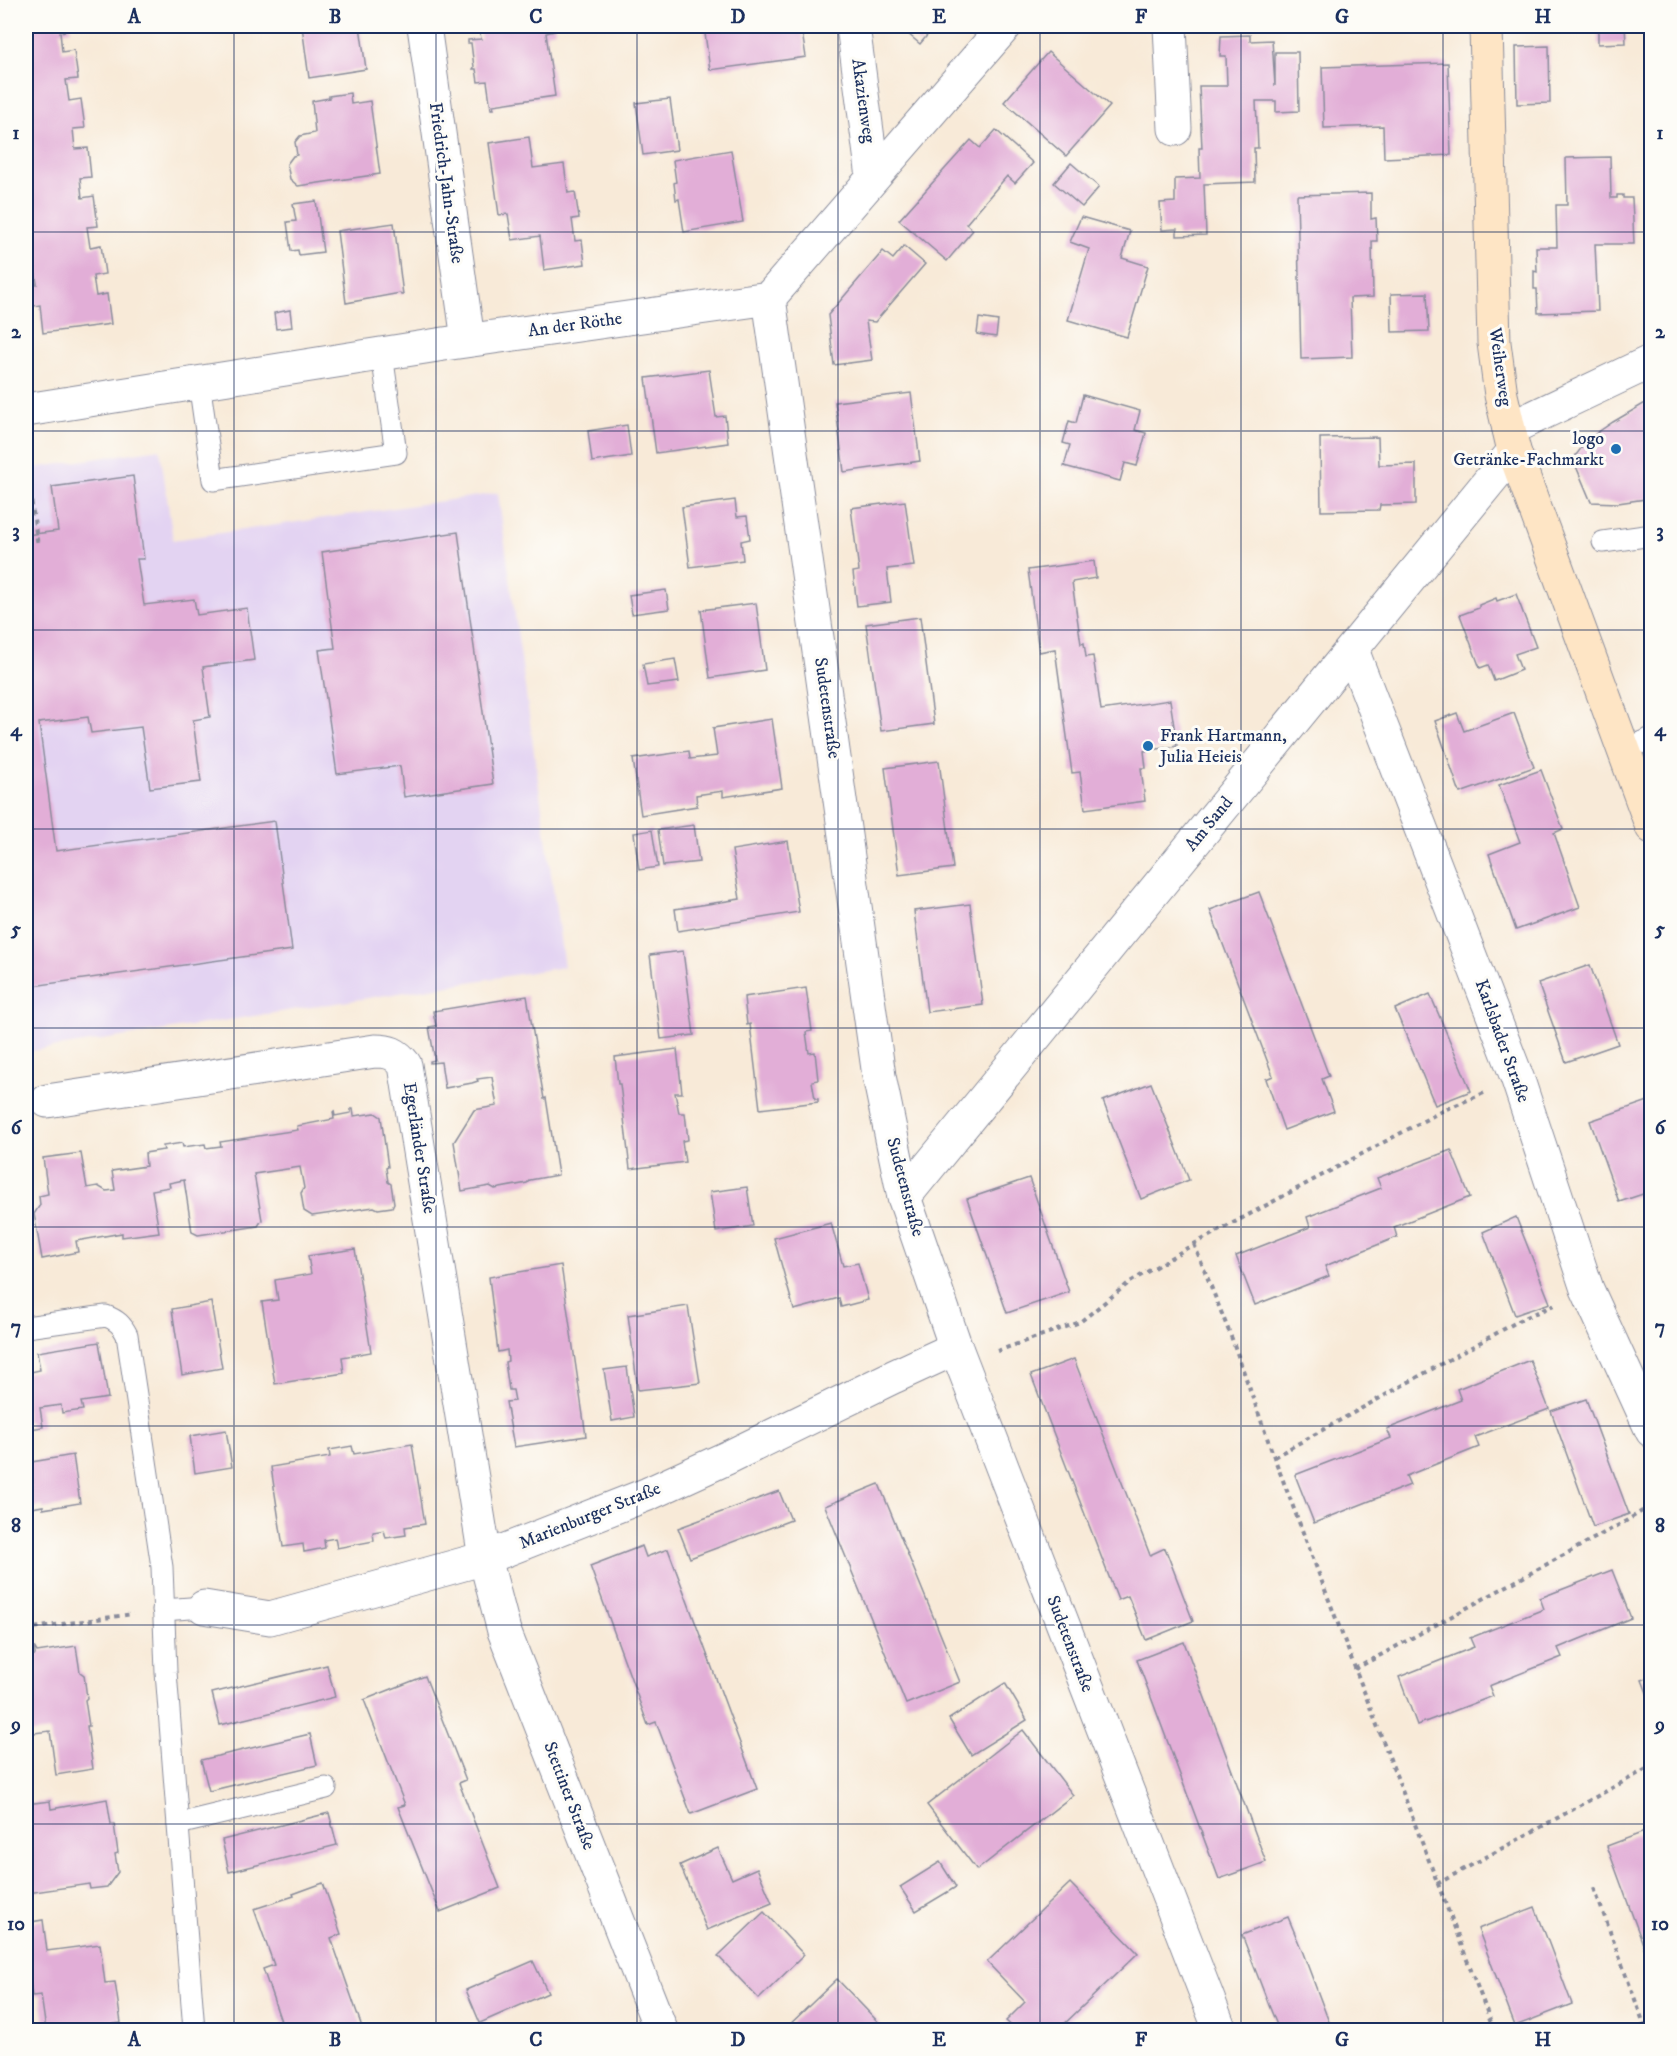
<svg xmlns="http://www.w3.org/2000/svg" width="1677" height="2056" font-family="'IM FELL DW Pica',serif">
	<rect width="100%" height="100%" fill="#fdfcf7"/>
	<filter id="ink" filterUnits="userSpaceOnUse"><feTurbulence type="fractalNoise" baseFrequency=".0167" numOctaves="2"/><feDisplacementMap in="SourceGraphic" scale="12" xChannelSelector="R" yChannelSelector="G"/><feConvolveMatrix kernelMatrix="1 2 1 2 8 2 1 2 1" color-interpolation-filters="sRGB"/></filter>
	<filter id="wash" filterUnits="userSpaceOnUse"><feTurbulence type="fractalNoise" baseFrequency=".008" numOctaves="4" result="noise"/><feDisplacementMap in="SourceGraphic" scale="24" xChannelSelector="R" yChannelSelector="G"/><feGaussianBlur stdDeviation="1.35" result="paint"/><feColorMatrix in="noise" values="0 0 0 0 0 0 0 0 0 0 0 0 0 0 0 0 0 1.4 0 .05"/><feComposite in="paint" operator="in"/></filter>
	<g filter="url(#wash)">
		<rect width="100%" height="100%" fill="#f8ead8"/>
		<path fill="#e3d3f2" d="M160 449 173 540 498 493 564 967 26 1052V469Z"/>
		<g id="blocks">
			<g fill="#e2aed7">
				<path d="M26 26H70L71 30 60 32 62 52 74 50 78 79 66 80 69 101 81 99 85 128 73 129 75 149 88 148 91 177 80 178 82 198 94 196 98 226 87 227 90 247 101 245 105 274 93 276 96 296 107 294 111 324 43 333 40 305 27 307 26 285 37 284 33 257 26 258V236L30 235 26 208Z"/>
				<path d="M302 26H360L366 69 309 78Z"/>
				<path d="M479 26H554L555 31 546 33 555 96 493 105 494 109H491L487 81 478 82 476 69H473L474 67 471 43H468V40L481 39Z"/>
				<path d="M704 26H801L806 57 710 70Z"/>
				<path d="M901 26H935L920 44 901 28Z"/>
				<path d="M1598 26H1625L1626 43 1598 44Z"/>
				<path d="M1250 35V41L1272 40 1275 86V52H1298L1299 111 1276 112V101H1256L1258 148H1254L1255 182 1204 184 1206 235 1177 236V229L1162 230 1160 203 1175 202V179L1200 178 1199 148H1202L1199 86H1227L1226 56H1220L1221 36Z"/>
				<path d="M1549 46 1550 103 1517 104 1516 47Z"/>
				<path d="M1048 52 1110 106 1066 156 1004 102Z"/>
				<path d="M1448 63 1451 155 1384 158 1383 126 1324 128 1322 67Z"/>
				<path d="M350 93 351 104 370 101 380 174 298 186 290 179 287 164 293 156 297 155 295 142 300 136 315 133 312 101 329 98V96Z"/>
				<path d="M670 99 677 150 643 155 636 103Z"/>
				<path d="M996 130 1033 163 1015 183 1007 176 966 224 973 230 947 261 899 220 971 140 980 148Z"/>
				<path d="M529 137 533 168 564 164 568 193 575 192 579 218 572 219 575 241 582 240 585 264 544 270 540 236 512 240 508 214 499 215 489 143Z"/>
				<path d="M731 150 743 222 684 232 679 199 676 200 674 183 676 182 673 160Z"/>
				<path d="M1610 157 1611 198H1617V195H1623V198H1632L1634 244H1595L1598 311 1538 313 1537 289H1534V271L1537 272 1536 247H1557L1556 205H1567L1566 158Z"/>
				<path d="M1071 163 1099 187 1082 207 1054 183Z"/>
				<path d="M1371 193V219L1376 218 1377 241H1372L1373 297 1350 298 1352 357 1301 359 1297 195Z"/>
				<path d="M316 201 323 252 299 255 298 250 291 251 287 222 296 221 293 204Z"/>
				<path d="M1081 217 1130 231 1122 258 1148 266 1127 337 1068 320 1089 249 1070 242Z"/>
				<path d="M394 223 403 295H401L400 293 346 303 337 231Z"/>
				<path d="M904 246 925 264 875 322 866 321 872 360 834 365 828 315 883 251 893 259Z"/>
				<path d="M1427 293 1429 331 1392 332 1391 294Z"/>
				<path d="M290 310 292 327 276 329 274 313Z"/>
				<path d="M979 318 998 321 996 337 977 334Z"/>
				<path d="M709 370 716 417 725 416 728 443 656 453 646 378Z"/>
				<path d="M911 393 920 461 844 472 835 402Z"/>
				<path d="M1083 395 1140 411 1135 430 1146 433 1137 466 1125 463 1120 481 1064 466 1070 445 1063 443 1069 421 1076 423Z"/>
				<path d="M1652 399V498L1618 503 1591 502 1573 459 1588 439 1613 422Z"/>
				<path d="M627 425 631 456 592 462 588 431Z"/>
				<path d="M1378 437 1379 465 1416 464V504L1380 505 1379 510 1321 511 1320 438Z"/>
				<path d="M133 476 144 559H137L144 605 194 599 197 615 247 608 254 660 203 667 210 717 193 720 201 782 150 788 141 727 91 733 88 717 39 723 56 851 275 821 292 950 26 987V535L58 531 52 487Z"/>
				<path d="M735 500 737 517 747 516 750 539 741 541 743 560 690 567 682 507Z"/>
				<path d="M905 501 914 566 887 569 891 602 857 606 853 572 859 571 851 508Z"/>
				<path d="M458 532 493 784 404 797 400 766 337 774 319 650 335 648 322 552Z"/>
				<path d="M1094 561 1096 578 1072 582 1081 644 1084 643 1086 657 1093 656 1101 710 1170 700 1177 746 1144 751 1146 768H1141L1145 801 1085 809 1080 772 1072 773 1055 649 1039 652 1028 570Z"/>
				<path d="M666 590 669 609 632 614 629 595Z"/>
				<path d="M1516 594 1536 647 1515 654 1521 670 1494 681 1488 665 1480 668 1460 615 1479 608V605L1496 598 1497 601Z"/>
				<path d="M756 603 765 670 710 678 701 610Z"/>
				<path d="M920 617 934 724 881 731 866 624Z"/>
				<path d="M675 659 679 682 647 686 643 664Z"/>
				<path d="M1457 713 1464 731 1514 713 1534 767 1460 793 1435 721Z"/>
				<path d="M772 719 782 788 723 797V791L696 795 697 806 641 815 633 759 689 751 690 759 717 756 713 728Z"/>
				<path d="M939 761 953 868 899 875 885 768Z"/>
				<path d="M1541 770 1563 829 1554 833 1580 907 1516 930 1489 854 1520 842 1499 785Z"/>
				<path d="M694 825 699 862 663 866 658 830Z"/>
				<path d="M652 830 658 867 639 870 634 833Z"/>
				<path d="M788 841 799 912 678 931 675 909 740 899 732 850Z"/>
				<path d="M1259 892 1329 1076 1322 1079 1334 1111 1284 1130 1266 1079 1273 1076 1210 910Z"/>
				<path d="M970 904 983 1005 927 1012 914 911Z"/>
				<path d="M683 951 694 1035 661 1039 650 955Z"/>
				<path d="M1590 965 1618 1044 1566 1062 1538 983Z"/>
				<path d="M806 988 812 1031 806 1032 809 1053 815 1052 818 1080 812 1081 815 1099H818V1102L760 1109 750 1024 747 1025 744 997Z"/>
				<path d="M1430 994 1471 1091 1435 1105 1395 1009Z"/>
				<path d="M527 996 544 1099 546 1098 558 1175 530 1180 527 1183 495 1189 490 1186 462 1191 454 1142 474 1110 497 1106 492 1077 477 1079 478 1081 472 1083 445 1088 441 1062 430 1063V1061L435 1060 429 1027 436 1026 433 1011Z"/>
				<path d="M677 1049 682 1093H675L679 1113H685L688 1140 682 1141 685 1162 630 1169 620 1084H618L615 1057Z"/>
				<path d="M1151 1083 1189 1180 1141 1199 1103 1101Z"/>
				<path d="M1651 1100 1652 1191 1619 1202 1590 1121Z"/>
				<path d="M351 1109H353L354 1116 375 1113 381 1117 388 1167 386 1168 388 1182 391 1184 394 1203 392 1207 378 1209 374 1207 312 1216 304 1211 301 1193 304 1188 300 1167 254 1174 262 1220 258 1226 198 1235 192 1232 184 1180 169 1183 170 1187 152 1190 159 1232 122 1237V1233L76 1241 78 1252 42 1259 34 1214 40 1205 39 1196 48 1194 43 1158 81 1153 87 1188 98 1186 106 1191 115 1190 112 1171 146 1166 145 1153 164 1150 163 1146 182 1143 183 1147 205 1144 206 1148 221 1146 220 1142 298 1130 297 1126 334 1119 333 1112 334 1111 335 1116 351 1113Z"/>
				<path d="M1451 1150 1470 1197 1394 1227 1397 1237 1325 1266 1329 1276 1255 1305 1236 1256 1310 1227 1307 1217 1381 1188 1377 1178Z"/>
				<path d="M1029 1178 1069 1292 1007 1313 967 1199Z"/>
				<path d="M747 1187 753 1226 716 1232 710 1192Z"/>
				<path d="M1516 1217 1550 1303 1515 1315 1483 1232Z"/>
				<path d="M831 1223 843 1266 858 1263 868 1300 841 1307 839 1298 794 1310 774 1238Z"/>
				<path d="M355 1249 371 1352 342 1357 344 1373 275 1384 262 1302 278 1300 275 1280 311 1274 308 1256Z"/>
				<path d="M561 1265 586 1436 514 1447 506 1402 515 1401 513 1390H509L505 1362 508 1361 507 1350 498 1352 489 1277Z"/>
				<path d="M211 1302 222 1368 182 1375 172 1309Z"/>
				<path d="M688 1306 700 1383 638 1390 628 1315Z"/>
				<path d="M99 1342 108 1398 81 1402 83 1410 62 1413 61 1405 40 1408 43 1427 31 1429 29 1421H26V1373L40 1370 37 1352Z"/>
				<path d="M1074 1359 1150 1555 1165 1548 1193 1621 1146 1640 1128 1596 1118 1600 1031 1375Z"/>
				<path d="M1530 1360 1549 1409 1475 1437 1479 1447 1406 1476 1410 1485 1314 1523 1295 1475 1391 1438 1387 1429 1461 1400 1457 1389Z"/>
				<path d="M627 1367 634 1417 612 1421 604 1370Z"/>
				<path d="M1586 1399 1629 1514 1593 1527 1551 1411Z"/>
				<path d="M226 1430 232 1467 195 1473 190 1436Z"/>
				<path d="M412 1444 425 1524 405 1527 406 1535 386 1538 384 1530 373 1532 374 1541 337 1548 335 1538 324 1540 325 1548 304 1552 303 1544 283 1547 271 1467 330 1457 329 1450 352 1446 354 1454Z"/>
				<path d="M73 1455 80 1503 43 1509V1506L26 1509V1463Z"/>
				<path d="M879 1484 960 1682 906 1704 825 1506Z"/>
				<path d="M779 1491 791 1520 690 1558 678 1528Z"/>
				<path d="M642 1546 646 1557 668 1549 757 1789 691 1814 656 1722 648 1725 590 1566Z"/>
				<path d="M1612 1570 1631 1618 1558 1648 1562 1657 1489 1686 1493 1696 1417 1725 1399 1677 1474 1647 1470 1638 1544 1609 1540 1598Z"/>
				<path d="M1184 1642 1266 1862 1219 1879 1137 1660Z"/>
				<path d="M76 1646 80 1672 84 1675 87 1698 85 1700 89 1726H87L93 1769 56 1775 50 1731 26 1734V1657L35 1655 34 1647 37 1652Z"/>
				<path d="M327 1665 335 1697 220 1725 212 1693Z"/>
				<path d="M425 1676 466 1780 459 1783 500 1888 440 1912 398 1807 405 1805 364 1700Z"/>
				<path d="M1652 1676V1703H1651L1642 1680Z"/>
				<path d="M1005 1683 1027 1720 971 1755 949 1719Z"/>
				<path d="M1023 1730 1073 1795 977 1870 927 1805Z"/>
				<path d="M310 1734 317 1765 209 1791 201 1760Z"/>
				<path d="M107 1799 111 1824H114L118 1853 115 1854 118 1872 107 1887 90 1889 89 1884 28 1893 26 1877V1804L50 1801 51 1809Z"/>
				<path d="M329 1813 337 1845 229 1872 222 1840Z"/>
				<path d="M1652 1829V1966H1651L1607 1846Z"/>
				<path d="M718 1848 732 1879 757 1868 772 1903 707 1930 680 1865Z"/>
				<path d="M940 1862 956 1887 916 1911 900 1887Z"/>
				<path d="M323 1883 341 1934 331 1938 363 2030H284L263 1969 274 1965 254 1909 294 1896 293 1894Z"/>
				<path d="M1070 1883 1138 1953 1058 2030H1016L1006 2021 1025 2002 987 1962Z"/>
				<path d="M1535 1907 1572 2004 1515 2026 1478 1929Z"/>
				<path d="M764 1912 804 1955 759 1999 718 1956Z"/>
				<path d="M1288 1917 1303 1953 1332 2030H1279L1270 2008 1242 1935Z"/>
				<path d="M43 1920 47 1951 100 1944 105 1983 115 1982 121 2023 68 2030H46L41 1995 32 1996 26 1949V1923Z"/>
				<path d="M533 1961 548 1993 480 2023 466 1990Z"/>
				<path d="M837 1979 881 2025 875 2030H784Z"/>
			</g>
		</g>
	</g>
	<g filter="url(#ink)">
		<use href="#blocks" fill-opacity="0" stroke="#8a8c9b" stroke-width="1.5"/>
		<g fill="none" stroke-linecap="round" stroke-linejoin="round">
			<g stroke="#8a8c9b" stroke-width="23">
				<g id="lane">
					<path d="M199 382 213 480 396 453 382 354"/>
					<path d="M1603 542 1652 535"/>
					<path d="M1623 750 1652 738"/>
					<path d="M26 1327 106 1316C117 1320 122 1325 127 1335L162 1567 166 1672 194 2030"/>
					<path d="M163 1610 204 1607"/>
					<path d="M178 1824 326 1788"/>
				</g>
			</g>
			<g stroke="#8a8c9b" stroke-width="35">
				<g id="street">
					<path d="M424 26 468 340"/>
					<path d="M853 26 873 177"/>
					<path d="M1170 26 1175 129"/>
					<path d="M769 298 879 1076 904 1197 956 1348 1220 2030"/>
					<path d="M26 410 444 344 769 298 1005 26"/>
					<path d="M1509 429 1652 361"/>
					<path d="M1352 650 1518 1080 1587 1289 1652 1431"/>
					<path d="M47 1101 375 1051C389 1051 396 1053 405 1065L485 1558 504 1631 661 2030"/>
					<path d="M904 1197 1514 451"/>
					<path d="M204 1607 270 1618 485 1558 648 1494 731 1456 893 1377 956 1348"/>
				</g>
			</g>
			<g stroke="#8a8c9b" stroke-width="35">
				<path id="secondary" d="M1486 26 1494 343 1501 395 1514 451 1652 827"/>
			</g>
			<g stroke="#8a8c9b" stroke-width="4" stroke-dasharray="4.5 4.5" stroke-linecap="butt">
				<path d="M28 448 30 492 38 546"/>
				<path d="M1194 1244 1232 1339 1274 1457 1494 2030"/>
				<path d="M997 1351 1080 1322 1130 1282 1194 1244 1442 1111 1484 1093"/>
				<path d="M1274 1457 1522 1319 1554 1305"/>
				<path d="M26 1629 133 1614"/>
				<path d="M1355 1669 1626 1521 1652 1505"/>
				<path d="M1437 1884 1652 1766"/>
				<path d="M1594 1888 1644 2024"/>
				<path d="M1634 2030 1652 2020"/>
			</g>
			<use href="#lane" stroke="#fff" stroke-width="21"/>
			<use href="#street" stroke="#fff" stroke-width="33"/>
			<use href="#secondary" stroke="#fee5c5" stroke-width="33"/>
		</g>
	</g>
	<path fill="none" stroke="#1b2f5e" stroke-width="1.5" stroke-opacity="0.55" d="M234 26V2030M436 26V2030M637 26V2030M838 26V2030M1040 26V2030M1241 26V2030M1443 26V2030M26 232H1652M26 431H1652M26 630H1652M26 829H1652M26 1028H1652M26 1227H1652M26 1426H1652M26 1625H1652M26 1824H1652"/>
	<g fill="#1f6fb2" stroke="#fdfcf7" stroke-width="2">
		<circle cx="1616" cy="449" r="6"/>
		<circle cx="1148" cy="746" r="6"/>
	</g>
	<g text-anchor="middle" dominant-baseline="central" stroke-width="6" stroke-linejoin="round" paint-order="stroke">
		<g font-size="18" fill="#1b2f5e" stroke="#fdfcf7">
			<text transform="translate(863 101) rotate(82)">Akazienweg</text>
			<text transform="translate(446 183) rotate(82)">Friedrich-Jahn-Straße</text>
			<text transform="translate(575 325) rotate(-8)">An der Röthe</text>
			<text transform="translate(1500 367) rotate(82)">Weiherweg</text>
			<text transform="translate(827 708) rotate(82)">Sudetenstraße</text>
			<text transform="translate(1209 824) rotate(-51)">Am Sand</text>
			<text transform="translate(1502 1041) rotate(70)">Karlsbader Straße</text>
			<text transform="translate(419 1148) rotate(81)">Egerländer Straße</text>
			<text transform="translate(905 1187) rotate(75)">Sudetenstraße</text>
			<text transform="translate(590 1516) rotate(-22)">Marienburger Straße</text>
			<text transform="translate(1070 1644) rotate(69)">Sudetenstraße</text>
			<text transform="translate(569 1796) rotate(69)">Stettiner Straße</text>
		</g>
		<g font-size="18" fill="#1b2f5e" stroke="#fdfcf7" text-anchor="end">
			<text x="1604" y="439">logo<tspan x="1604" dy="21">Getränke-Fachmarkt</tspan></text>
			<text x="1160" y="736" text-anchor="start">Frank Hartmann,<tspan x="1160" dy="21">Julia Heieis</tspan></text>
		</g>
	</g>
	<rect width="1677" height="2056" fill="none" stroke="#fdfcf7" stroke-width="66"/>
	<rect x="33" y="33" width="1611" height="1990" fill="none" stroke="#1b2f5e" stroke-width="2"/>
	<g font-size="20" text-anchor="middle" font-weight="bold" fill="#1b2f5e">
		<text x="134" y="23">A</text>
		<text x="335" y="23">B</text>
		<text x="536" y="23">C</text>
		<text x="738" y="23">D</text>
		<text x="939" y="23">E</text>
		<text x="1141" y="23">F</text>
		<text x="1342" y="23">G</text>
		<text x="1543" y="23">H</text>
		<text x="16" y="139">1</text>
		<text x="1660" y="139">1</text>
		<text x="16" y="338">2</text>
		<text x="1660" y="338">2</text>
		<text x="16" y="537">3</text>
		<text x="1660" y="537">3</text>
		<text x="16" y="736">4</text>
		<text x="1660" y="736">4</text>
		<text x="16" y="935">5</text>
		<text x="1660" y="935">5</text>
		<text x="16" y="1134">6</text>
		<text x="1660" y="1134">6</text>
		<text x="16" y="1333">7</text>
		<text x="1660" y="1333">7</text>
		<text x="16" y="1532">8</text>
		<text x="1660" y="1532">8</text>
		<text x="16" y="1731">9</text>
		<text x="1660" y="1731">9</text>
		<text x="16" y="1930">10</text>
		<text x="1660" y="1930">10</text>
		<text x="134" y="2046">A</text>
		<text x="335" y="2046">B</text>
		<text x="536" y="2046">C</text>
		<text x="738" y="2046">D</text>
		<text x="939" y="2046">E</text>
		<text x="1141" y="2046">F</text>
		<text x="1342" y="2046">G</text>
		<text x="1543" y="2046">H</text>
	</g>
</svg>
